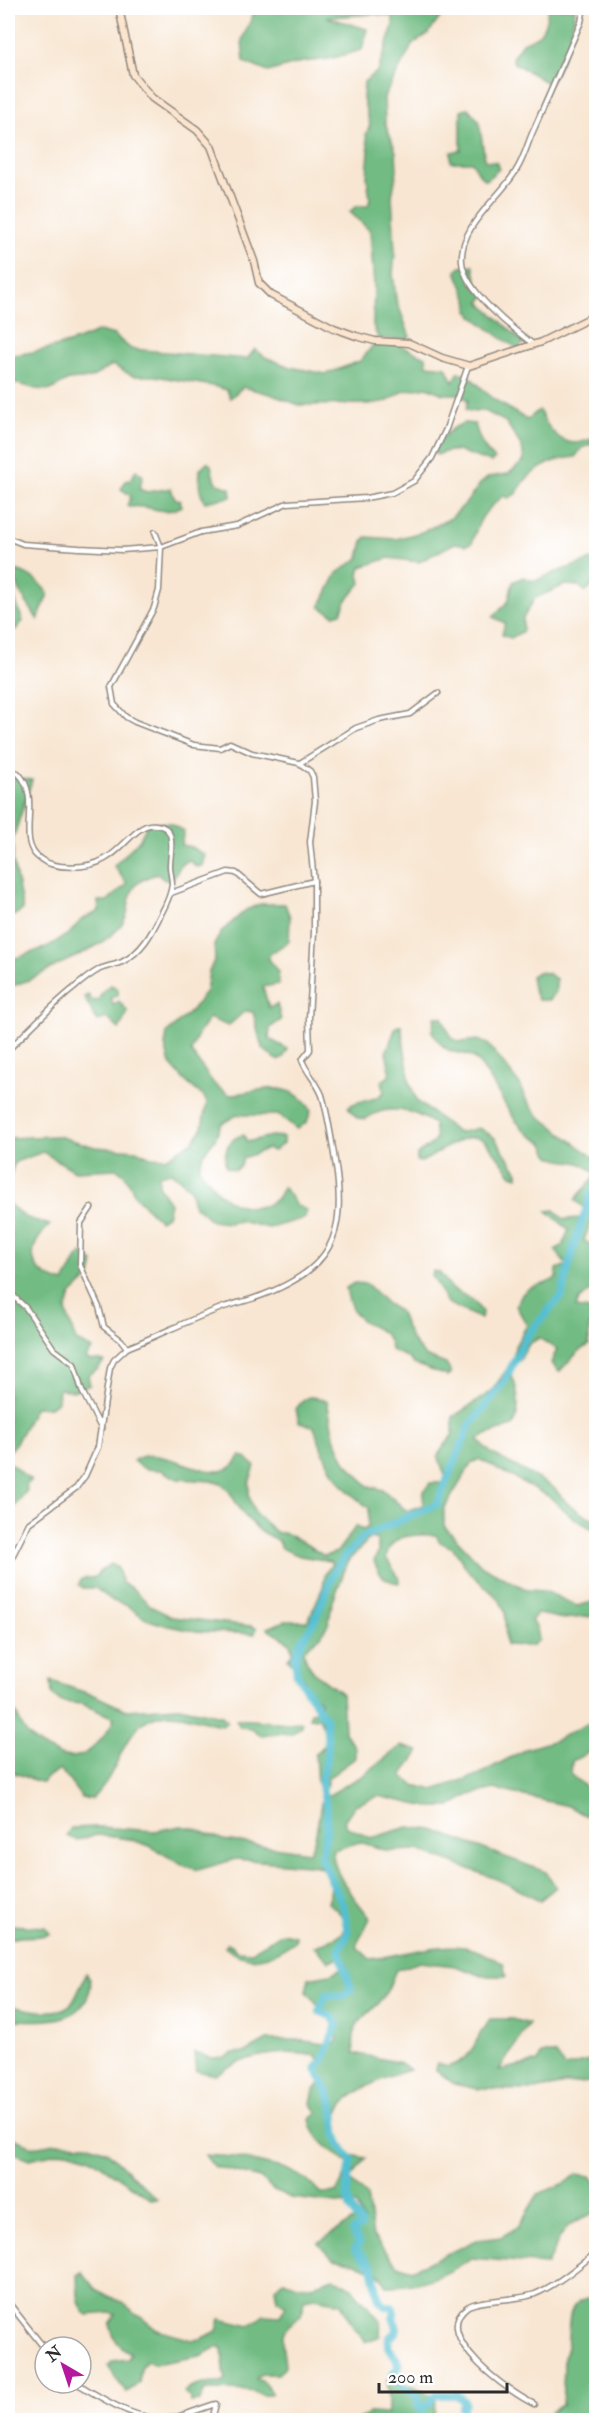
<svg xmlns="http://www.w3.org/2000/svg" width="604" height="2428" font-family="'IM FELL Double Pica',serif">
	<rect width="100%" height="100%" fill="#fff"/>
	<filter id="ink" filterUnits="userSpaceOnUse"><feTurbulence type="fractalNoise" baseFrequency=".0167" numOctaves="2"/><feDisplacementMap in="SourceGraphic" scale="12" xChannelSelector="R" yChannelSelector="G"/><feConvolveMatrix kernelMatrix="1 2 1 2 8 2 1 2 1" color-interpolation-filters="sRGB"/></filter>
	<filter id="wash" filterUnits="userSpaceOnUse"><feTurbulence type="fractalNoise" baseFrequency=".008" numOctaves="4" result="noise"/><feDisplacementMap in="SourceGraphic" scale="24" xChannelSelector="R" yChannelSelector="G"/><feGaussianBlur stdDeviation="1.35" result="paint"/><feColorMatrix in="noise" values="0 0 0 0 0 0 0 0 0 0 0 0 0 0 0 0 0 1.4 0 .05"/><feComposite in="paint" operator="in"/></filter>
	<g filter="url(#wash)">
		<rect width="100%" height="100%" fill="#f8e6d2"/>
		<g fill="#72bc84" stroke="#4e7458" stroke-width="1.5">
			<path d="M256 8H447L428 34 413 44 384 97 385 123 396 152 397 170 392 196 395 252 393 274 396 299 410 337 402 340 378 338 373 325 374 285 370 231 350 212 356 206H368L370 199 367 177 369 151 366 135 370 125 363 99 364 82 378 71 393 26V16L373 14 327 17 367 29 362 50 329 59 302 62 268 72 244 62 242 40Z"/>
			<path d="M548 8H575C575 29 561 66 549 84L514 63 512 58 522 43C542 37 546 27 548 8Z"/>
			<path d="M468 108 479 121 485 161 496 162 499 169 486 180 481 177 472 162H451V152L461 150V110Z"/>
			<path d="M473 265 477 283 486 295 480 302 524 343 519 348C511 347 474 318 468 311L469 303 456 271 461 267Z"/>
			<path d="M99 331 114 335 131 349 247 359 255 349 265 357 290 367 326 374 360 361 375 343 399 345 426 357 427 365 446 367 453 382 459 372 470 377 492 398 527 420 539 410C546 425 558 444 577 443 584 442 590 439 596 438V443L582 448 575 457C553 459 526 471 517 493L509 498 503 496C483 513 479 518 472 543L466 545 455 543 419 562 389 558 361 567 359 574 361 583 346 601 341 613 334 615 320 607 337 573 359 558 363 541 366 537 396 539 422 532 451 518 466 503 480 484 489 477 508 474 524 461 522 447 506 422 483 410 475 412 466 410 468 400 458 394H443L427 387 404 391 388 401 368 404 299 405 270 394 243 387 230 398 227 390 213 386 155 376H133L112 365 91 378 68 380 51 390 36 389 8 381V356C40 352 70 345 99 331Z"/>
			<path d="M464 423 475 424C479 439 483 449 495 459L491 462C471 458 458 444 437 455L434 452C441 437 449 429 464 423Z"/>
			<path d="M207 462 211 465 213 475 218 484 230 488 231 497 205 502C198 491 199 482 200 469Z"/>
			<path d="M136 470 143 476 139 489 147 492 171 488 174 497 180 501 182 506C160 518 153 503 129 507L127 506 131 496 121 489 125 482 132 478Z"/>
			<path d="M596 558V583L586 592 579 586 565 585 535 598 523 618V631L511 638 502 635 505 623 493 617 508 602 513 582 523 577 535 581C555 571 576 566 596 558Z"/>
			<path d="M12 570C25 570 42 583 48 594L38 620 21 594Z"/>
			<path d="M10 586 23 621 15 630 8 632V587Z"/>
			<path d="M15 778 32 780 13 839V861L23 910 8 919V779Z"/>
			<path d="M148 823H171L184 831 181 845 191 847 205 855 202 866 196 867 189 860 181 865 172 880H165L157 874C118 884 136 910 120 927 103 945 81 954 58 965 38 975 30 981 8 987V961L47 947 70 933 81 920 99 911 98 901H107L127 884 114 866 140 839Z"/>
			<path d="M260 904H285L290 917 289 941 270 954 268 958 278 972 279 984 263 987 269 1008 277 1004 281 1020 270 1028 269 1039 288 1049 283 1058 277 1060 262 1048 253 1012 245 1011 228 1026 209 1018 197 1036 191 1052 214 1084 230 1095C263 1090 290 1078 311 1110L307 1122 297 1129 279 1115H237L221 1124 215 1139 203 1154 199 1169C207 1177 213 1187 221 1195 234 1207 261 1212 275 1200 279 1197 281 1192 283 1187L297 1206 306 1210 305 1218 269 1228 239 1221 228 1223 212 1221 194 1205 190 1188 171 1172 159 1175V1187L170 1203 167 1216 159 1220 137 1198 124 1174 117 1169 75 1171 43 1152 15 1162 10 1176 9 1204 25 1217 50 1225C24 1250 28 1273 64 1283L77 1258 82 1253 94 1262 91 1276 71 1295 66 1311 76 1341 93 1349 86 1357 89 1360 104 1361 98 1369 88 1375 90 1385 73 1391 59 1389 58 1401 50 1407H35C26 1422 20 1441 8 1453V1138L58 1136 95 1147 136 1150 151 1157 166 1158 192 1142 201 1131 207 1103 204 1097 185 1081 170 1064 165 1046 167 1033 192 1010 206 991 209 972 215 958 214 945 222 931 246 910Z"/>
			<path d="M538 972 547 973 556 979V992L549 1000H538L533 989 531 976Z"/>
			<path d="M111 985 118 989V995L111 998 113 1005 119 1001 128 1012 119 1029 107 1018 97 1021 84 997 88 995 92 1001 98 1000 104 990Z"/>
			<path d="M435 1017H442L451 1038 461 1042 478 1040 488 1044 520 1085 525 1098 538 1115 596 1159V1210L584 1240 596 1249V1287L579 1300 576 1308 596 1311V1325L589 1326V1345L580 1350 559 1372 551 1363 557 1349 539 1338 529 1344 519 1361H513L515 1346 527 1325 516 1306C525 1279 543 1290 557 1277V1269L567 1265 555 1250 562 1246 569 1230 547 1211 554 1210 564 1219 584 1218 583 1207 575 1200 596 1175C578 1154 563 1166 551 1156 547 1153 547 1148 544 1144 541 1140 533 1138 529 1134 524 1131 520 1125 516 1121 502 1103 493 1080 479 1063 465 1045 449 1064 432 1031Z"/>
			<path d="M401 1025 410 1083 417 1101 458 1133 479 1128 494 1137 518 1172V1177L512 1175C503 1164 495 1151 485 1141 469 1127 437 1155 421 1162L417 1161V1155C424 1148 430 1148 436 1139L434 1124C414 1110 387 1103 366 1119L357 1118 348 1107C360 1098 374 1103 384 1092L382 1081 389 1076 390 1069 386 1053 396 1027Z"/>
			<path d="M244 1135 247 1142 271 1136 283 1137V1143L274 1151 267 1149 243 1158 241 1165 235 1170 226 1167C223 1153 227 1138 244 1135Z"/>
			<path d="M433 1271 439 1272 452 1289 473 1300 482 1312 481 1319 447 1303 432 1275Z"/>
			<path d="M354 1283 367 1284 387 1304 399 1311 411 1339 425 1356 446 1364 451 1373 447 1376 414 1364 407 1357 391 1350C390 1331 376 1330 363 1321 352 1314 348 1300 346 1288Z"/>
			<path d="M507 1369C518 1381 522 1411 513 1426L486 1435 478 1440 491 1453 553 1487 568 1504 581 1513 596 1520V1531L570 1516 550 1497 479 1459 471 1464 444 1509V1526L482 1566 510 1581 528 1590 545 1591 577 1606 596 1601V1616L562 1619 537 1613 531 1621 537 1628 539 1640 531 1646 506 1645 505 1612 499 1599 470 1573 453 1548 440 1542 436 1535C416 1534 390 1533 386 1558L399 1578V1583C384 1581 379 1575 374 1561L378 1552V1540L370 1538 348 1561 332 1604 329 1622 321 1636 304 1650C305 1672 327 1681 342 1694L344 1731 355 1748V1758L328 1778 325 1792 317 1784 315 1755 329 1740 319 1718 309 1717 311 1712 320 1711V1700L309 1694 305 1680 288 1659 293 1652 289 1642 267 1628 285 1621H308L323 1587 325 1574 332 1564 330 1561 300 1556 281 1548 279 1541 261 1532 243 1514 229 1491 221 1484 212 1481 178 1479 161 1470 145 1469 133 1461C160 1441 206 1484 231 1467 234 1465 238 1460 240 1456L245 1457 255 1466 249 1483V1496L255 1513 277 1533H285L301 1541 324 1556 337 1552 356 1526 363 1530 368 1527 369 1508C334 1483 327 1466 314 1427L299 1422 296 1409C307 1394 309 1395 327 1401L334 1437 345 1461 368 1486 383 1490 407 1511 423 1505 424 1491 430 1483H442L446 1479 438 1455 453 1434V1417L491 1392Z"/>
			<path d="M8 1461 31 1481 26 1484 27 1490 15 1506 8 1502Z"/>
			<path d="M111 1564 118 1568 122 1583 132 1588 152 1607 172 1617 251 1626 256 1628 255 1634 194 1631 168 1626 146 1619 126 1605 113 1601 95 1588H83L79 1585 81 1579 96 1577 101 1570Z"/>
			<path d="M51 1681 96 1696 126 1710 179 1707 222 1716 228 1722 221 1725C205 1722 186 1714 170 1714 130 1715 125 1751 109 1777 105 1785 98 1792 92 1799L82 1798 61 1770 50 1775 42 1783 9 1771 11 1747 8 1744V1722L15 1712C20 1719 23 1731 29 1736 38 1746 57 1756 71 1757 89 1758 109 1733 114 1718L82 1704 62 1702 52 1695Z"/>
			<path d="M236 1719 288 1723 302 1722V1726L291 1734 280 1733 262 1736 252 1728 240 1727Z"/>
			<path d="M593 1721H596V1749L572 1761 571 1775 596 1795V1821L568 1806 494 1789 469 1795 450 1807H428L378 1796 355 1805 344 1821 347 1827 371 1838 408 1827 433 1830 546 1872 556 1887 540 1900 499 1880 418 1850 388 1851 360 1842 333 1850C332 1875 356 1899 370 1918L356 1946 370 1959C401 1956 443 1940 473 1949 483 1952 494 1959 503 1963L506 1976H483L455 1966 420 1962 396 1970C392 1978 389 1989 384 1996 367 2021 350 2016 354 2053L401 2063 410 2070C388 2076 343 2092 337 2116 333 2128 343 2145 349 2155L366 2158 349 2180 367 2196 373 2236 397 2265 412 2270 477 2240 501 2237 518 2227 538 2194 563 2184 577 2174 591 2176 596 2183V2213C561 2223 562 2234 547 2264L471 2258C447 2276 419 2286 387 2286L378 2273 353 2262 333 2259 318 2243 353 2220H363L356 2205 291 2198 274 2190 260 2178 213 2166 205 2155 235 2157 286 2169 305 2179 321 2193H336L350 2165C335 2152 313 2141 310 2119L318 2113 311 2103 314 2090 322 2079 317 2056C282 2049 245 2055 215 2075L196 2071 194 2053 212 2058 225 2057 233 2053 246 2052 267 2040H297L333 2045 338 2040 333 2021C321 2013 316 2000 306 1991L309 1978 330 1974 348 1966 341 1958 329 1961 314 1947 342 1934 347 1924 339 1912 328 1903C332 1887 334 1875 318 1866L236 1859 198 1870 181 1864 150 1846 129 1839 98 1835 76 1840 66 1836 71 1828 99 1827 155 1831 181 1826 196 1829 223 1840 309 1852C318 1837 318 1815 322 1799L362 1776 401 1746 419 1751 402 1776 414 1785 433 1790 478 1775 526 1749 556 1740Z"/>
			<path d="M8 1925 45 1927 49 1934C35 1939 21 1934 8 1940Z"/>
			<path d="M282 1933 296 1936 295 1941C272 1958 248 1967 225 1947L227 1943 232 1945 236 1951 252 1952C261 1944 272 1941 282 1933Z"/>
			<path d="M86 1973C92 1980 92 1987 88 1995 75 2027 36 2020 8 2020V2005C24 2009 59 2018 72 2003 78 1995 82 1983 86 1973Z"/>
			<path d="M490 2019H512L529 2024 499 2070 538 2062 541 2054H555L565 2067 596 2059V2078L590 2082 565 2084 534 2090 478 2089 454 2084 435 2069 437 2063 447 2067C478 2057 471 2042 490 2019Z"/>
			<path d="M8 2135 32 2147 56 2143 87 2144 108 2152 157 2199 152 2200 89 2157 67 2151 29 2159 8 2150Z"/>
			<path d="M82 2272 95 2289 124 2304 157 2330 192 2340 200 2339 217 2331 220 2319 249 2326 264 2315 280 2316 286 2306 277 2300 275 2288 284 2281C301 2289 316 2285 333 2278L351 2287 381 2321 380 2336 366 2342 353 2326 341 2303 315 2298 304 2300 301 2316C274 2334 283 2339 285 2366L278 2374H262L256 2379 263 2382 273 2394C267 2397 261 2394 254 2392 242 2389 219 2390 205 2390L200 2401 191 2402 190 2398 184 2393C195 2383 207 2384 221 2383L225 2380 222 2348 217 2347 200 2356 154 2364 146 2361 141 2369 139 2383 126 2393 108 2366 113 2361 128 2359 131 2353C118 2346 113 2339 110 2324L116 2315 110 2313 87 2315C76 2305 78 2290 77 2275Z"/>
			<path d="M596 2297V2420H538L562 2405C563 2389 564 2374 564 2358 565 2352 568 2346 568 2340 569 2317 567 2299 596 2297Z"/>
			<path d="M387 2380 420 2389 436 2398 435 2413 426 2420H357L369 2413 388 2414C387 2402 390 2392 387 2380Z"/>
		</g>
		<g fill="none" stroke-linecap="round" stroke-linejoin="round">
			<path stroke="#55bfd0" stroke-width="8" d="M468 2420 462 2410 465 2402 457 2395H435L430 2403 422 2410 418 2406V2396C406 2391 399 2384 393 2373L399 2367 396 2357 388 2347 389 2338 396 2333 397 2327 393 2318 395 2311 392 2306H385L379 2300 372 2266 355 2249 359 2244 353 2231 361 2226C359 2219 354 2215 351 2209 344 2194 348 2176 352 2160 330 2136 339 2131 332 2103 329 2091 321 2081 316 2069L324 2058 337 2024 331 2016 319 2011 326 1995 343 1996 351 1989 339 1950 348 1933 343 1905 321 1858 326 1834 327 1810 321 1782 328 1750 326 1720 297 1675 295 1658 300 1644 314 1622 334 1572 345 1556 363 1537 437 1504 469 1427 504 1382 526 1337 562 1295 574 1246 591 1195 596 1189"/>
		</g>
	</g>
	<g filter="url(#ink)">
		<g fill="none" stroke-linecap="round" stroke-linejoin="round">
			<g stroke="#92887e" stroke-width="7">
				<g id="street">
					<path d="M533 344C511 328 464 290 462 262 459 224 501 198 517 169 525 156 528 141 535 127 550 92 566 57 581 22L584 8"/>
					<path d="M8 538 23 544 79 548 122 550 161 547 201 532 237 526 287 503 366 498 392 493 414 481 432 458 446 429 468 366"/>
					<path d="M300 763 356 728 379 720 410 714 438 693"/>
					<path d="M8 770 18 773C43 798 15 840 39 858 54 870 88 869 105 859 118 852 127 839 139 830 144 826 150 824 156 825 178 827 170 851 170 866 170 872 172 878 172 884 171 894 166 905 161 914 152 933 142 952 122 962 115 965 107 966 100 969 91 974 82 981 74 988 50 1007 30 1029 8 1050"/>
					<path d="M171 893 228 872 236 873 261 894 314 881"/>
					<path d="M91 1208 81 1223 80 1265 99 1307 104 1327 121 1340 127 1348"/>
					<path d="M8 1291 26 1308 54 1349 74 1364 82 1391 101 1428"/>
					<path d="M8 1565 29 1523 76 1488 85 1476 98 1447 110 1368 114 1360 127 1348C159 1335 191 1319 224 1307 237 1303 250 1300 263 1295 331 1269 346 1236 336 1167 332 1143 329 1118 322 1095 317 1082 306 1072 302 1060L310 1050 309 1018 314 932V881L310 842 315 801 313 777 310 771 299 763 252 753 230 743 220 748 194 745 135 722 126 717 114 704 111 687 154 608 159 590 161 547 155 532"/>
					<path d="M8 1633 9 1682 8 1695"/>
					<path d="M8 2302 45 2349"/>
					<path d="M76 2383C104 2399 138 2423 172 2418 187 2415 201 2408 216 2404L212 2420"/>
					<path d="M534 2404C512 2394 428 2336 467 2307 478 2299 516 2301 535 2294 557 2285 577 2267 596 2253"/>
				</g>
			</g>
			<g stroke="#92887e" stroke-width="9">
				<path id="secondary" d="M119 8 133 75 152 98 197 130 211 146 254 261 259 283 271 295 334 328 356 336 375 341 409 343 442 358 469 366 541 342 596 315"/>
			</g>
			<use href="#street" stroke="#fff" stroke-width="4"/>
			<use href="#secondary" stroke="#fce5cf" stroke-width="6"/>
		</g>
	</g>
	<rect width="604" height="2428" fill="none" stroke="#fff" stroke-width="30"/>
	<g transform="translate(63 2365) rotate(321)"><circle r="28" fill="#ffffff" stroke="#aaaaaa" stroke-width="1.5"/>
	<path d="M0-4.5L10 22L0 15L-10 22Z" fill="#b5179e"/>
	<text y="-9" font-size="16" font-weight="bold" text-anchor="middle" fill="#2b2b2b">N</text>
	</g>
	<path d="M379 2383v9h128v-9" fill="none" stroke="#2b2b2b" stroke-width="3"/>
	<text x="388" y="2383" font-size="18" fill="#2b2b2b" stroke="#ffffff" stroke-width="4.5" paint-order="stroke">200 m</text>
</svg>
